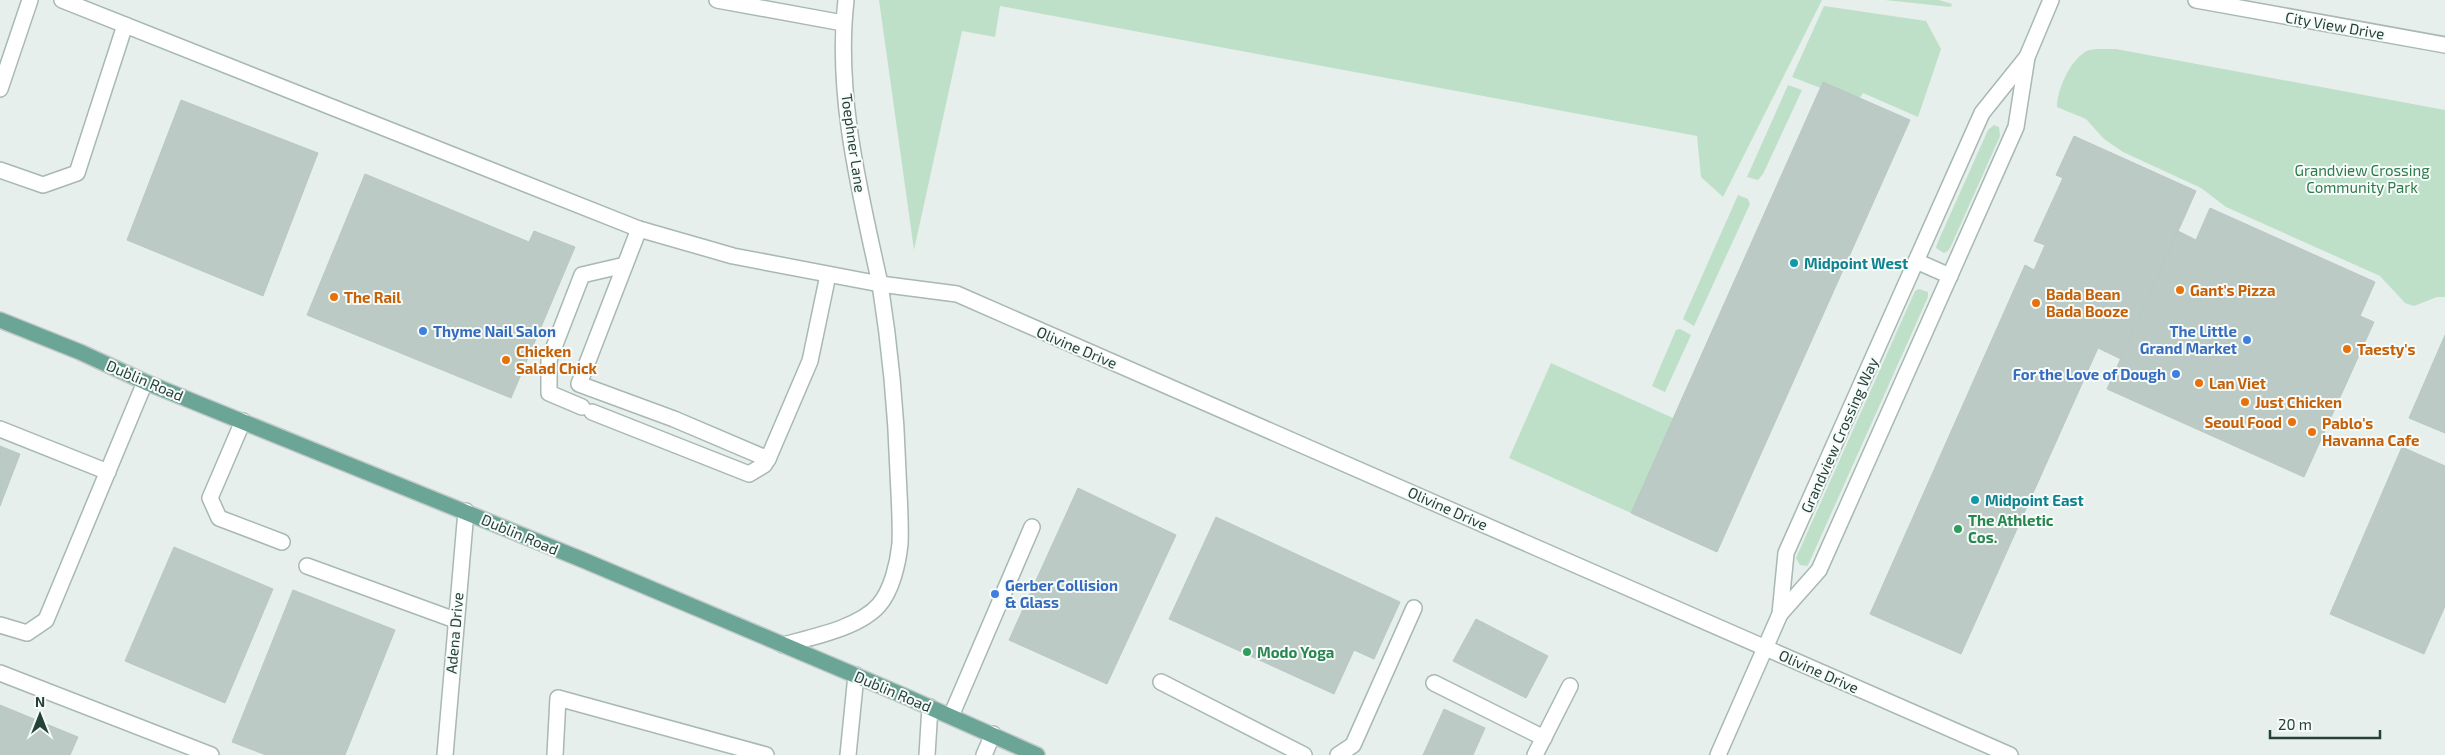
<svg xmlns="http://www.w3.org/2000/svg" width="2445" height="755" font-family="'Exo 2',sans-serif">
	<rect width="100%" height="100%" fill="#e6efeb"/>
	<g fill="#bfe0c8">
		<path d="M879 0H1822L1723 197 1701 177 1697 136 1000 6 995 37 962 31 914 250Z"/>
		<path d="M1885 0H1939L1952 4 1951 7Z"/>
		<path d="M1824 6 1926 21 1941 49 1918 117 1863 93 1857 102 1792 77Z"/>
		<path d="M2101 49H2116L2445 110V297H2437L2414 306 2405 303 2380 276 2226 207 2201 188 2123 152 2104 139 2086 119 2057 107C2057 90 2070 61 2085 52 2089 49 2096 49 2101 49Z"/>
		<path d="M1788 85 1802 90 1763 174 1758 180 1747 177Z"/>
		<path d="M1994 125 1999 127 2000 136 1951 246 1948 251 1944 253 1936 248 1937 244 1988 130Z"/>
		<path d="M1738 195 1748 199 1750 204 1694 326 1683 319Z"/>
		<path d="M1919 289 1928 292V297L1809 563 1807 566 1800 565 1796 558 1915 291Z"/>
		<path d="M1680 329 1691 335 1665 392 1652 386 1676 330Z"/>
		<path d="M1551 363 1673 418 1631 513 1509 458Z"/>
	</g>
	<g fill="#bbcac4" stroke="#b8c9c2">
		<path d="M1823 82 1910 120 1717 552 1631 513Z"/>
		<path d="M181 100 318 153 263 296 127 240Z"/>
		<path d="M2074 136 2196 191 2121 359 2098 348 1961 654 1870 614 2025 265 2034 270 2045 245 2034 241 2063 178 2056 175Z"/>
		<path d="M365 174 529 242 534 231 575 247 511 398 307 315Z"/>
		<path d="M2210 208 2375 282 2360 316 2374 322 2304 477 2107 389 2178 231 2196 240Z"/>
		<path d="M2445 335V433L2409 418Z"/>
		<path d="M0 446 20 454 0 506Z"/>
		<path d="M2402 447 2445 466V606L2424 654 2330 614Z"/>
		<path d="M1078 488 1176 535 1107 684 1009 640Z"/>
		<path d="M1216 517 1400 602 1374 659 1354 650 1334 694 1169 619Z"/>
		<path d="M174 547 273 589 225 703 125 661Z"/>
		<path d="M293 590 395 630 345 755H266L232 742Z"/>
		<path d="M1476 619 1548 656 1526 698 1453 661Z"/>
		<path d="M0 705 78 737 70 755H0Z"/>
		<path d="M1444 709 1485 728 1473 755H1423Z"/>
	</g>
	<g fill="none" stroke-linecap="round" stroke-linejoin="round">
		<g stroke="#a8b8b2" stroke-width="18">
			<g id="service">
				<path d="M62 0 639 229 733 256 880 284 957 294 2010 755"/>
				<path d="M717 0 843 23"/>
				<path d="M0 89 30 0"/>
				<path d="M0 170 43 185 77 173 125 25"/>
				<path d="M639 229 579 384 674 419 768 459"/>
				<path d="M582 407 549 393V360L582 275 625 265"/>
				<path d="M592 412 749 474 764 465 768 459 810 361 828 275"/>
				<path d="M243 421 210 498 219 518 282 542"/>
				<path d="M0 429 108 472"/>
				<path d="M307 566 455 620"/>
				<path d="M0 625 27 633 46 620 145 382"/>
				<path d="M783 645C812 637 859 628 879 605 892 590 898 563 900 544 901 521 899 496 898 472 896 409 890 347 880 284"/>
				<path d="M0 673 211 755"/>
				<path d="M1161 682 1304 755"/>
				<path d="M1434 683 1544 738"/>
				<path d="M951 716 1032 527"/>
				<path d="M555 755 558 698 766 755"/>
				<path d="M848 755 856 675"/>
				<path d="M984 755 993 734"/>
				<path d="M1338 755 1353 745 1414 608"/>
				<path d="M1535 755 1570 686"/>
			</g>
		</g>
		<g stroke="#a8b8b2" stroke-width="18">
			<g id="minor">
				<path d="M846 0C835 95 860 192 880 284"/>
				<path d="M2196 0 2445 45"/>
				<path d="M1916 261 1950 276"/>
				<path d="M1780 614 1819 570 2016 127 2027 57 2051 0"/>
				<path d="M445 755 466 511"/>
				<path d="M927 755 930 707"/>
				<path d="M1718 755 1780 614 1786 553 1982 113 2027 57"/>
			</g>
		</g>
		<g stroke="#c2cac8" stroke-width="18">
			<path id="primary" d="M0 320 80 352 145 382 583 560 902 695 1037 755"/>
		</g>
		<use href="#service" stroke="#fff" stroke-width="15"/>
		<use href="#minor" stroke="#fff" stroke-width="15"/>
		<use href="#primary" stroke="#6aa596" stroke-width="15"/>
	</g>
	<g fill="#0f9aa8" stroke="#f7fbf9" stroke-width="2">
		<circle cx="1794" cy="263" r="5"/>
		<circle cx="1975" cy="500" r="5"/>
	</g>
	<g fill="#e8710a" stroke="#f7fbf9" stroke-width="2">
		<circle cx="2180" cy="290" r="5"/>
		<circle cx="334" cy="297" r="5"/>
		<circle cx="2036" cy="303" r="5"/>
		<circle cx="2347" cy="349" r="5"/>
		<circle cx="506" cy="360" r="5"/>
		<circle cx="2199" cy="383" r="5"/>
		<circle cx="2245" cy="402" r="5"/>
		<circle cx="2292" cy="422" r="5"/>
		<circle cx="2312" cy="432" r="5"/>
	</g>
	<g fill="#3f7fe0" stroke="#f7fbf9" stroke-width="2">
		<circle cx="423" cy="331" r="5"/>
		<circle cx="2247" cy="340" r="5"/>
		<circle cx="2176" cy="374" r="5"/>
		<circle cx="995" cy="594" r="5"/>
	</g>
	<g fill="#2e9e5b" stroke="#f7fbf9" stroke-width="2">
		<circle cx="1958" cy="529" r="5"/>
		<circle cx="1247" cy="652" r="5"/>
	</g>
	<g text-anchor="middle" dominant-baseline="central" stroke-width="4" stroke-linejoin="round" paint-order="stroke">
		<g font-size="15" fill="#24423a" stroke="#f7fbf9">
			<text transform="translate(2335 25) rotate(10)">City View Drive</text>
			<text transform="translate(854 143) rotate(82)">Toephner Lane</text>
			<text transform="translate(1077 347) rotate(23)">Olivine Drive</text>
			<text transform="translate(145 380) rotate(23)">Dublin Road</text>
			<text transform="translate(1839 435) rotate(-66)">Grandview Crossing Way</text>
			<text transform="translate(1448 508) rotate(24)">Olivine Drive</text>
			<text transform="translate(520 534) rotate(23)">Dublin Road</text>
			<text transform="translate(454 633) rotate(-85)">Adena Drive</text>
			<text transform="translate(1819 671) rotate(24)">Olivine Drive</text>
			<text transform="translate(893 691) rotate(23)">Dublin Road</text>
		</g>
		<g font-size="15" fill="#2d7a4b" stroke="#f7fbf9">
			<text x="2362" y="170">Grandview Crossing<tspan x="2362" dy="17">Community Park</tspan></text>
		</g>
		<g font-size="15" font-weight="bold" fill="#0d838f" stroke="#f7fbf9" text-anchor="start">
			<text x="1804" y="263">Midpoint West</text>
			<text x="1985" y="500">Midpoint East</text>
		</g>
		<g font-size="15" font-weight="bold" fill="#c56008" stroke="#f7fbf9" text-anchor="start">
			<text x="2190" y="290">Gant's Pizza</text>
			<text x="2046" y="294">Bada Bean<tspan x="2046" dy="17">Bada Booze</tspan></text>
			<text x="344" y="297">The Rail</text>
			<text x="2357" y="349">Taesty's</text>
			<text x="516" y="351">Chicken<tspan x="516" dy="17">Salad Chick</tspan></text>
			<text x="2209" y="383">Lan Viet</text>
			<text x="2255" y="402">Just Chicken</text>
			<text x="2282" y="422" text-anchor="end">Seoul Food</text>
			<text x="2322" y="423">Pablo's<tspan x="2322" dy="17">Havanna Cafe</tspan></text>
		</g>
		<g font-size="15" font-weight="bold" fill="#366cbe" stroke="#f7fbf9" text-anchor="start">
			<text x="433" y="331">Thyme Nail Salon</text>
			<text x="2237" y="331" text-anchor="end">The Little<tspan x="2237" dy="17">Grand Market</tspan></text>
			<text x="2166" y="374" text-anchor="end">For the Love of Dough</text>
			<text x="1005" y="585">Gerber Collision<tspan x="1005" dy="17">&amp; Glass</tspan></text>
		</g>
		<g font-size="15" font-weight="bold" fill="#27864d" stroke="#f7fbf9" text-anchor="start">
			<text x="1968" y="520">The Athletic<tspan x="1968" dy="17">Cos.</tspan></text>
			<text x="1257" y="652">Modo Yoga</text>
		</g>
	</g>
	<g transform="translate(40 715)" stroke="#f7fbf9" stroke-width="4" paint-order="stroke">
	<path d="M0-4L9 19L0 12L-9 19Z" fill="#24423a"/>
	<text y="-8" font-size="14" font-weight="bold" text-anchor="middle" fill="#24423a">N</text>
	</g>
	<path d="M2270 730v8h110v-8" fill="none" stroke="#24423a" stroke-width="2.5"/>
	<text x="2278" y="730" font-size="15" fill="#24423a" stroke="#f7fbf9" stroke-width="4" paint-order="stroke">20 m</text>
</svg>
